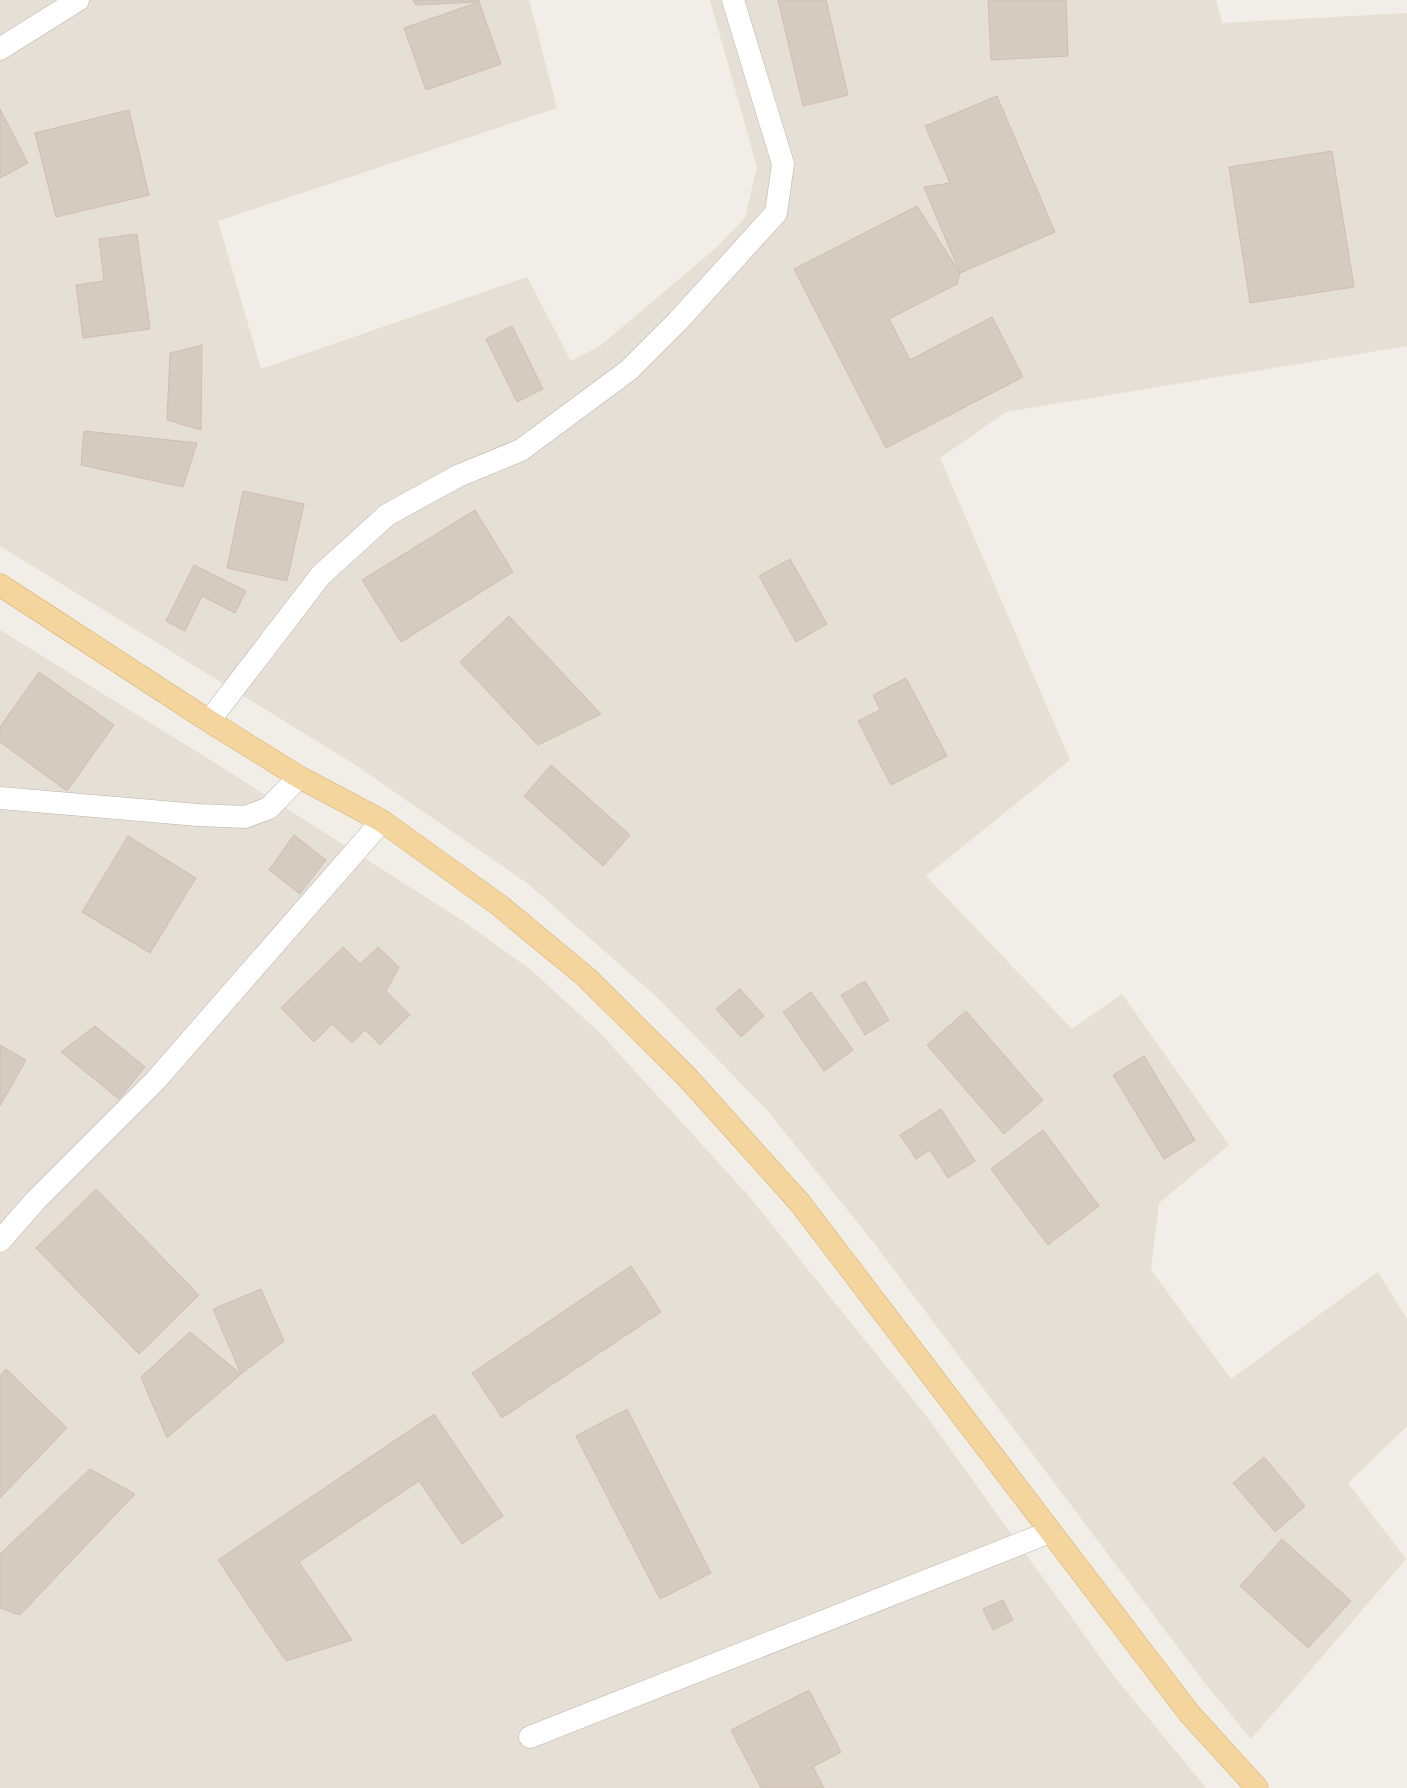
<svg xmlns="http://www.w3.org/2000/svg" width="1407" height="1788" font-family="'Asap Condensed',sans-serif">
	<rect width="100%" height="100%" fill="#f1ede7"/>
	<g fill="#e5dfd5">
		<path d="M0 0H529L557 108 218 221 261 369 527 277 571 361 600 346 716 248 745 218 757 167 710 0H1216L1222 23 1407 13V346L1006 412 940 458 1070 760 926 876 1072 1029 1122 994 1229 1145 1159 1203 1151 1270 1231 1379 1378 1272 1407 1319V1426L1348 1483 1406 1559 1251 1739 1204 1682 874 1243 767 1110 658 998 527 883 354 764 0 546Z"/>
		<path d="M0 630 223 768 460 919 531 970 601 1034 747 1194 927 1417 1113 1675 1206 1788H0Z"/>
	</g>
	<g fill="#d5cbc0" stroke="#ccc0b1">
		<path d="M413 0H479V2L416 5Z"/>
		<path d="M778 0H826L848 95 803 106Z"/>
		<path d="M988 0H1066L1068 56 991 60Z"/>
		<path d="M479 2 501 64 426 90 404 28Z"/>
		<path d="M997 96 1055 232 960 273 924 187 950 183 925 126Z"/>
		<path d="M0 109 28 163 0 178Z"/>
		<path d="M129 110 149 195 56 217 35 133Z"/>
		<path d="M1332 151 1354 287 1250 303 1229 167Z"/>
		<path d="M917 206 960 273 957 284 889 319 910 360 992 317 1023 377 886 448 794 269Z"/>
		<path d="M137 234 150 329 83 338 76 285 104 281 99 239Z"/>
		<path d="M512 326 543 389 517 402 486 339Z"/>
		<path d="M202 345 201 430 167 420 170 353Z"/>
		<path d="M84 431 197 443 183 487 81 465Z"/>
		<path d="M243 491 304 504 287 581 227 568Z"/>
		<path d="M475 510 513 572 401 642 362 580Z"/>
		<path d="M790 559 827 624 796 642 759 576Z"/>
		<path d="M194 565 246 591 235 613 202 596 185 631 166 621Z"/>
		<path d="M509 616 601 714 538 745 460 662Z"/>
		<path d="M39 672 114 725 67 791 0 742V727Z"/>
		<path d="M906 678 947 756 891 785 858 721 880 710 873 695Z"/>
		<path d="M551 765 630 835 603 866 524 796Z"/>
		<path d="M294 835 326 860 300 894 269 870Z"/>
		<path d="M128 836 196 878 150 953 82 912Z"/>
		<path d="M343 947 360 964 378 947 399 967 386 991 410 1015 380 1045 365 1030 352 1043 332 1024 314 1042 281 1008Z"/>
		<path d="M865 981 889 1020 865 1035 841 995Z"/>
		<path d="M740 989 764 1016 741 1037 716 1009Z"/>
		<path d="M811 992 853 1050 824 1071 783 1012Z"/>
		<path d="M966 1011 1043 1100 1004 1134 927 1045Z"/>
		<path d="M95 1026 145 1067 119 1099 61 1052Z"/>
		<path d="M0 1045 26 1060 0 1106Z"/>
		<path d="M1144 1056 1195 1140 1164 1159 1113 1075Z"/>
		<path d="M941 1109 975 1161 948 1178 930 1150 916 1159 900 1135Z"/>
		<path d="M1043 1130 1099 1206 1048 1245 991 1169Z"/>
		<path d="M96 1189 199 1295 139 1354 36 1248Z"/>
		<path d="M631 1266 661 1312 502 1418 472 1373Z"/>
		<path d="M261 1289 284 1341 241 1374 213 1309Z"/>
		<path d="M190 1332 241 1374 167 1438 141 1377Z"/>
		<path d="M6 1369 67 1428 0 1498V1376Z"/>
		<path d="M627 1409 711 1573 660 1599 576 1436Z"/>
		<path d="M434 1414 503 1516 462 1544 419 1481 299 1562 352 1640 286 1661 218 1560Z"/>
		<path d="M1264 1457 1305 1506 1275 1532 1233 1483Z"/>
		<path d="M90 1469 135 1494 20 1615 0 1608V1554Z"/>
		<path d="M1282 1539 1351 1601 1308 1648 1240 1586Z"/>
		<path d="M1003 1600 1013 1620 993 1630 983 1609Z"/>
		<path d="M809 1690 841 1752 813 1767 824 1788H761L731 1730Z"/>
	</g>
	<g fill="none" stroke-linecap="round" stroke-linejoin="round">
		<g stroke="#bcb4aa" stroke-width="23">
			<g id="minor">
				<path d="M0 49 78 0"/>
				<path d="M209 721 321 575 387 515 458 476 521 450 629 370 678 321 776 213 783 164 733 0"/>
				<path d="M0 798 198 815 245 817 269 808 299 777"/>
				<path d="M0 1241 36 1200 155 1081 382 821"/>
				<path d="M530 1737 1050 1532"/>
			</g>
		</g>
		<g stroke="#d7b06f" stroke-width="23">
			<path id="major" d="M0 585 209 721 299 777 382 821 499 905 586 977 687 1077 800 1203 1189 1713 1257 1788"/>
		</g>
		<use href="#minor" stroke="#fff" stroke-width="22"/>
		<use href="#major" stroke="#f4d59e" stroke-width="22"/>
	</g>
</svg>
